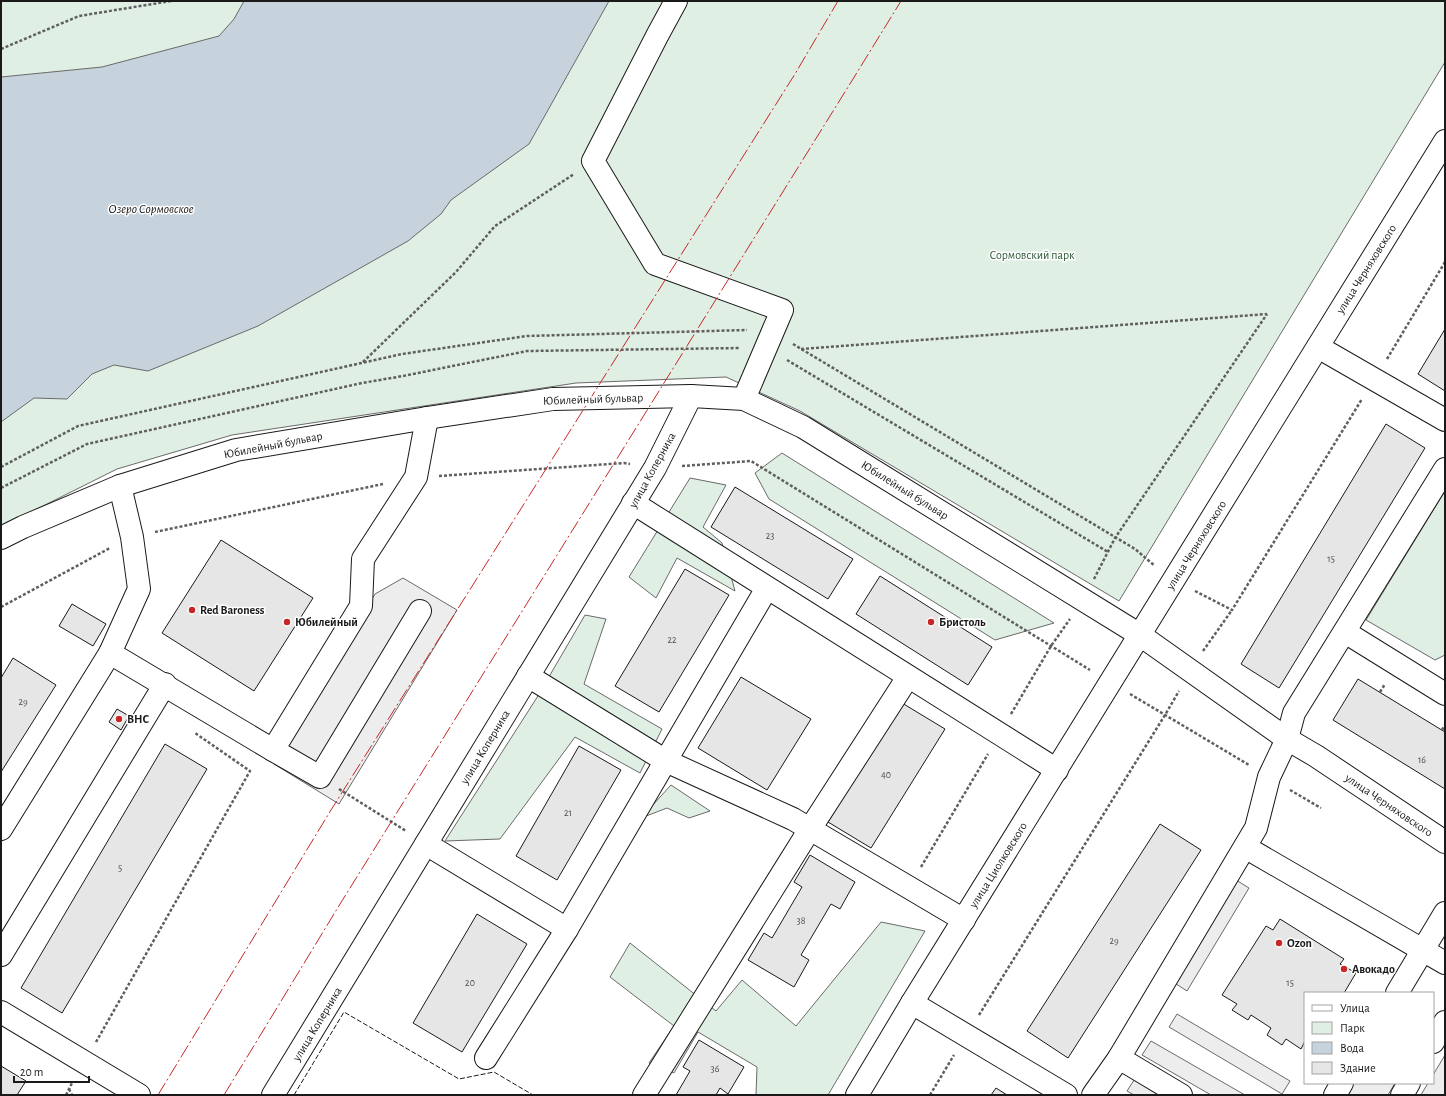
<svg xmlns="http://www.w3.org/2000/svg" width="1446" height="1096" font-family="'Alegreya Sans',sans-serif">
	<rect width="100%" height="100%" fill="#fff"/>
	<g fill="#e0efe3" stroke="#6a6a6a">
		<path d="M1 1H1445V62L1119 601 800 411 726 377 576 383 232 435 117 469 1 527Z"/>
		<path d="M782 453 1054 623 995 640 769 499 755 473Z"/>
		<path d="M690 478 726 485 703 527 722 543 735 591 677 558 656 598 629 577Z"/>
		<path d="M1445 491V655L1435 660 1366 620Z"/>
		<path d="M585 615 606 619 584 684 662 729 640 773 575 737 500 839 445 841 536 699Z"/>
		<path d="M671 785 710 811 689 818 667 808 641 818Z"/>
		<path d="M881 922 925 931 828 1095H756L757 1067 698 1032 674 1073 649 1063 674 1026 610 977 630 943 716 1011 742 980 796 1026Z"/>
	</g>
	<g fill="#ededed" stroke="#6a6a6a">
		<path d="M403 578 457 610 339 804 274 764 375 594Z"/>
		<path d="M1236 880 1249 888 1187 991 1173 982Z"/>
		<path d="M1177 1014 1290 1081 1282 1094 1169 1027Z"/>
		<path d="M1151 1041 1245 1095H1211L1142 1055Z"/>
		<path d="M1445 1055V1095H1421L1428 1083H1433V1075Z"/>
		<path d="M1136 1077 1165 1095H1134L1127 1091Z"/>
		<path d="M1348 1083H1395L1388 1095H1343Z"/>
	</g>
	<path fill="#c6d2dc" stroke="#6a6a6a" d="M244 1H609L529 144 451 200 441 214 408 241 258 326 148 371 114 365 92 374 67 399 34 398 1 422V77L102 67 219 36 234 19Z"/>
	<g fill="#e6e6e6" stroke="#1a1a1a">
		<path d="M1445 329V391L1418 374Z"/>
		<path d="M1386 424 1425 448 1279 688 1241 664Z"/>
		<path d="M735 487 853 559 828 599 711 527Z"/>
		<path d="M221 540 313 598 254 691 162 633Z"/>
		<path d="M685 569 729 595 659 712 615 686Z"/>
		<path d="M880 576 992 647 968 685 856 614Z"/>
		<path d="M72 604 106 624 93 646 59 626Z"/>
		<path d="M13 658 56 685 1 772V678Z"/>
		<path d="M741 677 811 719 767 790 698 748Z"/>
		<path d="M1358 679 1445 732V789L1333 720Z"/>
		<path d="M902 703 945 729 871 848 828 822Z"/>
		<path d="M117 709 129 716 121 730 109 722Z"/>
		<path d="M165 744 207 769 62 1013 21 988Z"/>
		<path d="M579 746 621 770 557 880 516 856Z"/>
		<path d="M1160 824 1201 850 1068 1058 1027 1031Z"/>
		<path d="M810 855 855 882 840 909 831 904 801 955 809 960 794 987 748 960 764 933 772 938 802 887 794 882Z"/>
		<path d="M477 914 527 944 462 1052 413 1023Z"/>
		<path d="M1280 919 1344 959 1340 964 1356 973 1344 993H1305V1041L1301 1049 1286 1039 1282 1045 1267 1035 1271 1028 1251 1015 1248 1020 1232 1010 1237 1004 1222 995 1266 926 1273 930Z"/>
		<path d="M699 1040 744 1067 728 1094 720 1088 716 1095H676L690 1071 683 1067Z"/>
		<path d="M1 1066 26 1081 17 1095H1Z"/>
		<path d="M996 1088 1007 1095H991Z"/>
	</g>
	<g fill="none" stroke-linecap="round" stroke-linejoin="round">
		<g stroke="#1a1a1a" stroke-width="24">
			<g id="minor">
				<path d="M676 1 657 36 593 161 655 264 782 310 744 399"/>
				<path d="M1318 347 1445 420"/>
				<path d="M120 486 132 537 139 589 110 653 273 750 361 606 363 559 416 477 427 418"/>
				<path d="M633 503 1057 770"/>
				<path d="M1 538 23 527 120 486 236 450 427 418 553 399 691 396 744 399 803 427 1140 635 1287 739 1316 756 1445 842"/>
				<path d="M1345 632 1445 694"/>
				<path d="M528 676 666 761 793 819 964 920"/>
				<path d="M273 750 320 777 420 611"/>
				<path d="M1 829 110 653"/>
				<path d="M426 844 567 929"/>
				<path d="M1245 847 1445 963"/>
				<path d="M1 955 165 684"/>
				<path d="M1397 993 1445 913"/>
				<path d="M912 1003 1066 1095"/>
				<path d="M1 1012 139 1095"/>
				<path d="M1433 1042 1445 1022"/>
				<path d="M486 1058 567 929 767 588"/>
				<path d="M1119 1058 1181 1095"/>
				<path d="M273 1095 655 468 691 396"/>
				<path d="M644 1095 810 829 908 677"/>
				<path d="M1093 1095 1119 1058 1256 828 1269 777 1287 739 1294 713 1445 469"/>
				<path d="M1335 1095 1342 1083"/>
				<path d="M1402 1095 1409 1083"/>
			</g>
		</g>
		<g stroke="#1a1a1a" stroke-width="24">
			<path id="major" d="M857 1095 912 1003 1445 141"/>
		</g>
		<g stroke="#5f5f5f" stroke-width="2.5" stroke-dasharray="3 2" stroke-linecap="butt">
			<path d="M1 49 79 16 171 1"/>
			<path d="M793 344 1135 549 1155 566"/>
			<path d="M801 349 1267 314"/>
			<path d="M1387 359 1445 262"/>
			<path d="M787 360 1108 552"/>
			<path d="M363 362 456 272 495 226 574 174"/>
			<path d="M682 466 751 461 1090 670"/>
			<path d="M1 467 78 426 402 354 527 336 747 330"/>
			<path d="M439 476 624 463 630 464"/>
			<path d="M1 488 87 444 362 383 403 376 527 351 740 348"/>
			<path d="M155 532 383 484"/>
			<path d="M1094 579 1115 538 1267 314"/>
			<path d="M1195 591 1232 610 1362 399"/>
			<path d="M1 607 110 548"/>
			<path d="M1203 651 1232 610"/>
			<path d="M1380 692 1385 684"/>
			<path d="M1130 694 1249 765"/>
			<path d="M1011 714 1051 646 1070 619"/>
			<path d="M1442 730 1445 725"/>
			<path d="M339 789 406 831"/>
			<path d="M1290 790 1321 808"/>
			<path d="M921 867 988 754"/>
			<path d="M979 1015 1165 715 1179 691"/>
			<path d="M96 1042 250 771 195 733"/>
			<path d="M69 1089 72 1095"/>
			<path d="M66 1095 72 1083"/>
			<path d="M930 1095 954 1055"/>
		</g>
		<use href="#minor" stroke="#fff" stroke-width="22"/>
		<use href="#major" stroke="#fff" stroke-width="22"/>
		<path stroke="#1a1a1a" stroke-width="1" stroke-dasharray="5 2" stroke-linecap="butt" d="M294 1095 344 1012 459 1079 494 1072 533 1095"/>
		<g stroke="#c62828" stroke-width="1" stroke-dasharray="14 3 2 3" stroke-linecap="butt">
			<path d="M158 1095 331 810 795 74 838 1"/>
			<path d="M224 1095 337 909 853 79 901 1"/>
		</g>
	</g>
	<g fill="#c62828" stroke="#fff" stroke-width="1.5">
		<circle cx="192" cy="610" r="4"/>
		<circle cx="287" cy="622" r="4"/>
		<circle cx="931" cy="622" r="4"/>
		<circle cx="119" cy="719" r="4"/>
		<circle cx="1279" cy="943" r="4"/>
		<circle cx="1344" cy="969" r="4"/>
	</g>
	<g text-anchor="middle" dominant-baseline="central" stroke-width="3" stroke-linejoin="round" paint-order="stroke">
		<g font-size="10" fill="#4d4d4d">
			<text x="770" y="536">23</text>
			<text x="1331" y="559">15</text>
			<text x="672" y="640">22</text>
			<text x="23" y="702">29</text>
			<text x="1422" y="760">16</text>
			<text x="886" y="775">40</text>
			<text x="568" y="813">21</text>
			<text x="120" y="868">5</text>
			<text x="801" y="921">38</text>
			<text x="1114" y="941">29</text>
			<text x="470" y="983">20</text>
			<text x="1290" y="983">15</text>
			<text x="715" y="1069">36</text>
		</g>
		<g font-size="12" fill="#2b5a34" stroke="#fff">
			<text x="1032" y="255">Сормовский парк</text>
		</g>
		<g font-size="12" fill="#1a1a1a" stroke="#fff">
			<text transform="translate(1366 269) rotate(-58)">улица Черняховского</text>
			<text transform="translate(593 399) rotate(-2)">Юбилейный бульвар</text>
			<text transform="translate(273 445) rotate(-11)">Юбилейный бульвар</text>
			<text transform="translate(652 470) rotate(-61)">улица Коперника</text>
			<text transform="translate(905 490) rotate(32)">Юбилейный бульвар</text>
			<text transform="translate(1196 545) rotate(-58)">улица Черняховского</text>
			<text transform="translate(485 747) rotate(-59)">улица Коперника</text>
			<text transform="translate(1389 805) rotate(34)">улица Черняховского</text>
			<text transform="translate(998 865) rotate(-58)">улица Циолковского</text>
			<text transform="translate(317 1024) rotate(-59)">улица Коперника</text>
		</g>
		<g font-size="12" font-weight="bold" fill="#1a1a1a" stroke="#fff" text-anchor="start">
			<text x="200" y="610">Red Baroness</text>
			<text x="295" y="622">Юбилейный</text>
			<text x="939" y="622">Бристоль</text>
			<text x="127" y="719">ВНС</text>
			<text x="1287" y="943">Ozon</text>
			<text x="1352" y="969">Авокадо</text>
		</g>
		<g font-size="13" font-style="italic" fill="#1a1a1a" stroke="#fff">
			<text x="151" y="209">Озеро Сормовское</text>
		</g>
	</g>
	<rect width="1446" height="1096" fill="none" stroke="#1a1a1a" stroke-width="4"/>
	<rect x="1304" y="992" width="130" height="92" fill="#ffffff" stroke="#a3a3a3"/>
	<rect x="1312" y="1005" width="20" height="6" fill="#ffffff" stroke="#a3a3a3"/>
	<text x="1340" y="1012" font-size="12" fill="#1a1a1a">Улица</text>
	<rect x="1312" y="1022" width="20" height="12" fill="#e0efe3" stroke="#a3a3a3"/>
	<text x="1340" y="1032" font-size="12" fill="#1a1a1a">Парк</text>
	<rect x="1312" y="1042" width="20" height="12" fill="#c6d2dc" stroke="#a3a3a3"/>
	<text x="1340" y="1052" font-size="12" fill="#1a1a1a">Вода</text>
	<rect x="1312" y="1062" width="20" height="12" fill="#e6e6e6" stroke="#a3a3a3"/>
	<text x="1340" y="1072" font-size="12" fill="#1a1a1a">Здание</text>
	<path d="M14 1076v6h75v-6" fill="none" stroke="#1a1a1a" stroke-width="2"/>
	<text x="20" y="1076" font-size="12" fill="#1a1a1a" stroke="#ffffff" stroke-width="3" paint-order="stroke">20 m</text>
</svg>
